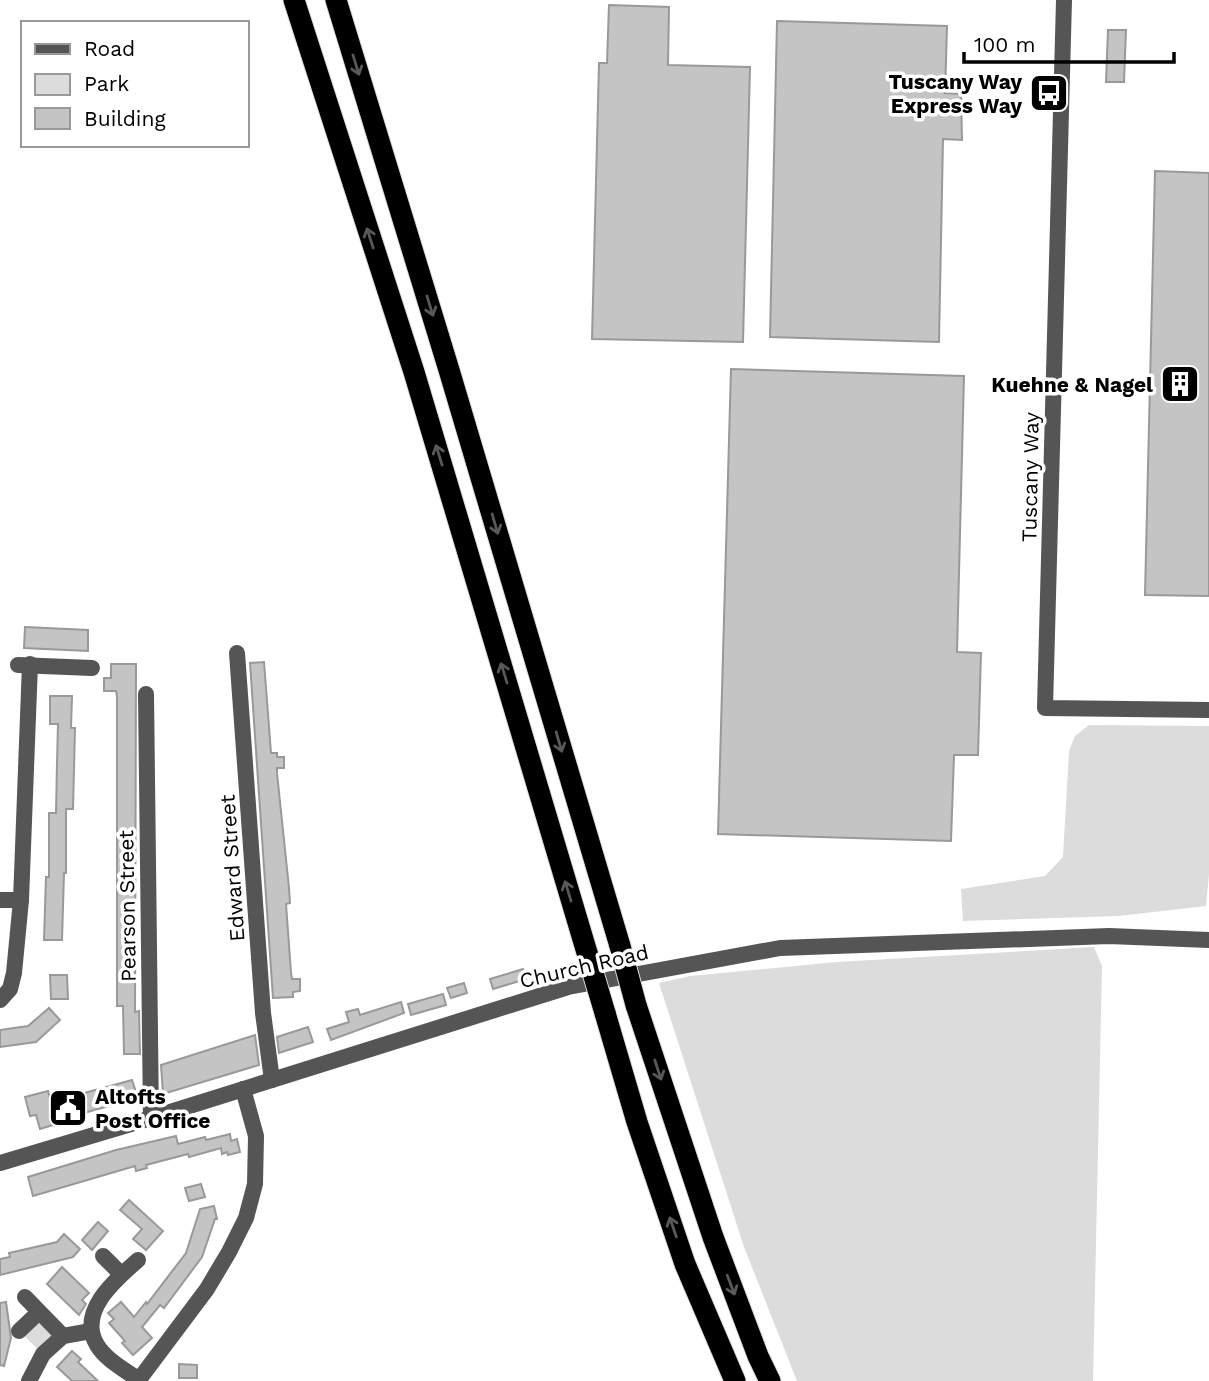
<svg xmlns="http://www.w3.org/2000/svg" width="1209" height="1381" font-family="'Work Sans',sans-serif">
	<rect width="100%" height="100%" fill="#fff"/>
	<g fill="#dcdcdc">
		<path d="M1089 725 1209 726V874L1206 906 1119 916 963 921 961 889 1045 876 1063 857 1069 751 1075 736Z"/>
		<path d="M1094 947 1102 966 1093 1381H797L744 1247 659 983 690 976 837 962Z"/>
		<path d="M39 1312 63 1336 43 1354 19 1331Z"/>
	</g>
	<g fill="#c4c4c4" stroke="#999" stroke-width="2">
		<path d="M609 5 669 7 668 65 750 67 743 342 592 339 599 63H607Z"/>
		<path d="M777 21 947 26 945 93 961 94 962 140 943 139 939 342 770 337Z"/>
		<path d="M1108 30H1126L1124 82H1106Z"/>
		<path d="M1155 171 1209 173V596L1145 595Z"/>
		<path d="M731 369 964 376 957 652 981 653 978 755H954L951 841 718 834Z"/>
		<path d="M25 627 88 630V651L24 648Z"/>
		<path d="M264 662 271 753H277V757H284V768H277V773L289 888 290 903 286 904 291 973 292 979H300V991L293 992V997L273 998 250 663Z"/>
		<path d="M111 664H136L135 1012 139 1011 140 1054H124L123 1006H117V696L116 691H104V678H111Z"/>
		<path d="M50 696H72L71 728H75L73 809H66V873H64L62 940H44L46 877H49V813H56L57 763 58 724H50Z"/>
		<path d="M523 969 526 979 493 989 490 979Z"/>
		<path d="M50 975H67L68 999H51Z"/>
		<path d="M464 983 467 993 451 998 447 988Z"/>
		<path d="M443 994 446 1005 411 1015 408 1004Z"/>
		<path d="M401 1002 404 1013 331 1040 327 1029 349 1022 346 1012 358 1009 360 1015Z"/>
		<path d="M49 1008 60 1020 36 1042 0 1047V1030L28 1026Z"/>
		<path d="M308 1027 313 1042 279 1053 277 1037Z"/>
		<path d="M255 1035 259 1065 163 1094 161 1065Z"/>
		<path d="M132 1080 138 1098 55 1121 56 1124 40 1129 36 1115 30 1116 25 1097 48 1091 51 1102Z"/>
		<path d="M230 1134 231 1141 237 1139 240 1152 228 1155 227 1152 222 1154 221 1148 189 1157 188 1154 146 1165 147 1168 136 1171 135 1166 33 1196 28 1177 116 1150 176 1136 178 1144 205 1137 206 1140Z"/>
		<path d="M201 1184 205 1197 189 1201 185 1188Z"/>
		<path d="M129 1200 163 1231 146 1250 133 1239 142 1229 120 1210Z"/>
		<path d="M214 1206 217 1219H215L202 1257 164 1308 160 1305 142 1327 152 1338 133 1355 122 1343 125 1341 109 1323 114 1319 108 1313 121 1302 134 1317 146 1302 147 1304 186 1253 200 1209Z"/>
		<path d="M98 1222 108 1231 92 1250 82 1240Z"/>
		<path d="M64 1234 80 1249 73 1257 0 1275V1259L10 1257 9 1253 57 1242Z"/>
		<path d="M62 1267 89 1293 82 1300 86 1304 79 1315 47 1284Z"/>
		<path d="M6 1302 11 1338 4 1366 0 1365V1303Z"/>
		<path d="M72 1351 81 1359 78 1362 98 1381H72L57 1367Z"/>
		<path d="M179 1364 197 1365V1378H179Z"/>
	</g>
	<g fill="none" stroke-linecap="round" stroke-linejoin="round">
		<g stroke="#dbdbdb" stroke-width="23">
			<g id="highway">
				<path d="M294 0 414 372 588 956"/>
				<path d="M336 0 449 370 620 946"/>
				<path d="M636 1005 713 1237 758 1356 770 1381"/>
				<path d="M605 1013 637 1122 685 1264 735 1381"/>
			</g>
		</g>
		<g stroke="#555" stroke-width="16">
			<path d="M1064 0 1045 708 1209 710"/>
			<path d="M237 653 263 1013 272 1080"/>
			<path d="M18 665 92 668"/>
			<path d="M146 694 151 1118"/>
			<path d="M0 900H21"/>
			<path d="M0 1000 10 989 14 973 21 900 30 664"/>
			<path d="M0 1163 151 1118 568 987 780 948 1109 936 1209 940"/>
			<path d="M103 1256 121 1274"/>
			<path d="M138 1260C115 1280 77 1312 97 1345 106 1360 125 1370 139 1380"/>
			<path d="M25 1297 63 1336"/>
			<path d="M19 1331 39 1312"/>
			<path d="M29 1381 43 1354 63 1336 91 1331"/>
			<path d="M138 1381 207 1289 229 1252 246 1218 255 1184 256 1136 243 1089"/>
		</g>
		<use href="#highway" stroke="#000" stroke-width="21"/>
		<g stroke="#dbdbdb" stroke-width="23" stroke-linecap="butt">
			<g id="highway-bridge">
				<path d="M620 946 636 1005"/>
				<path d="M588 956 605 1013"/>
			</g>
		</g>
		<use href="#highway-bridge" stroke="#000" stroke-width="21"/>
	</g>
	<defs><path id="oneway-shaft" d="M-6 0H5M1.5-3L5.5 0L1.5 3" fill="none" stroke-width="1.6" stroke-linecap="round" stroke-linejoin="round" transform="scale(1.75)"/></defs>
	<g stroke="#595959">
		<use href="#oneway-shaft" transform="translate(356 65) rotate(73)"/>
		<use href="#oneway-shaft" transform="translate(370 238) rotate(-108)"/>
		<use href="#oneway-shaft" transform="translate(430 306) rotate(73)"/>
		<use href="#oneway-shaft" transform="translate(439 455) rotate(-107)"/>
		<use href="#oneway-shaft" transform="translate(495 524) rotate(74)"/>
		<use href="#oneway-shaft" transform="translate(504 673) rotate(-107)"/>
		<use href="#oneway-shaft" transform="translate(559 742) rotate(74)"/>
		<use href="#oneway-shaft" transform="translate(568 891) rotate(-107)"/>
		<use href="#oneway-shaft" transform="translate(658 1070) rotate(72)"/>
		<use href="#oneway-shaft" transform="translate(673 1227) rotate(-109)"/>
		<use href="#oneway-shaft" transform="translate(731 1285) rotate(69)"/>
	</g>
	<defs>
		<g id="bus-square" transform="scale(2.0125)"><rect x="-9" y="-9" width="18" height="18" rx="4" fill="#000" stroke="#fff"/><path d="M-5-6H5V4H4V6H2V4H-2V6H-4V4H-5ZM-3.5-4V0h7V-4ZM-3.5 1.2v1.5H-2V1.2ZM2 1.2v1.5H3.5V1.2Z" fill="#fff"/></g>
		<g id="building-square" transform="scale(2.0125)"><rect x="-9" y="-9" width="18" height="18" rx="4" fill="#000" stroke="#fff"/><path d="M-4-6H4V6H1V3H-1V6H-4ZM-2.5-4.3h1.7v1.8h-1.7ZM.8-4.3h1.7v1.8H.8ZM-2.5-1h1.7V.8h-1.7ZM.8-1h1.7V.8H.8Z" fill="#fff"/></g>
		<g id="civic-square" transform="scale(2.0125)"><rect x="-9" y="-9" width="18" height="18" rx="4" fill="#000" stroke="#fff"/><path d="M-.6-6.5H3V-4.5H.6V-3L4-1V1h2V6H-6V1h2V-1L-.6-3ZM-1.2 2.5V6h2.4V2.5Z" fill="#fff"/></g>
	</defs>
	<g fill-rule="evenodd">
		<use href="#bus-square" x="1049" y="93"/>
		<use href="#building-square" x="1180" y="384"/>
		<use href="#civic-square" x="68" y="1108"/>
	</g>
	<g text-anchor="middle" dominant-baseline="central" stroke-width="7" stroke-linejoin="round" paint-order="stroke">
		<g font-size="21" font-weight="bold" fill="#000" stroke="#fff" text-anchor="end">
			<text x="1022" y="81">Tuscany Way<tspan x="1022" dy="24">Express Way</tspan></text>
			<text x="1153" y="384">Kuehne &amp; Nagel</text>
			<text x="95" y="1096" text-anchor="start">Altofts<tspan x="95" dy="24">Post Office</tspan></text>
		</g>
		<g font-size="21" fill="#000" stroke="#fff">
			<text transform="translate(1030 477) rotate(-89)">Tuscany Way</text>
			<text transform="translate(232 868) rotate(-94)">Edward Street</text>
			<text transform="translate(127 906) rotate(-91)">Pearson Street</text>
			<text transform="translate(584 966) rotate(-13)">Church Road</text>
		</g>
	</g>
	<rect x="21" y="21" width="228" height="126" fill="#ffffff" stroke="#999999" stroke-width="2"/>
	<rect x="35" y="44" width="35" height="10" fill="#555555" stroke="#999999" stroke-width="2"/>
	<text x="84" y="56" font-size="21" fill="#000000">Road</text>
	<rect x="35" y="74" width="35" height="21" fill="#dcdcdc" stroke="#999999" stroke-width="2"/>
	<text x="84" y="91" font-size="21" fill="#000000">Park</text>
	<rect x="35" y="108" width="35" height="21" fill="#c4c4c4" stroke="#999999" stroke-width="2"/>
	<text x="84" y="126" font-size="21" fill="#000000">Building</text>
	<path d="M964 52v10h210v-10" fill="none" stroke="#000000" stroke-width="3.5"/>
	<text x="974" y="52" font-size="21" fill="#000000" stroke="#ffffff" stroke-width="5" paint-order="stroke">100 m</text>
</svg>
